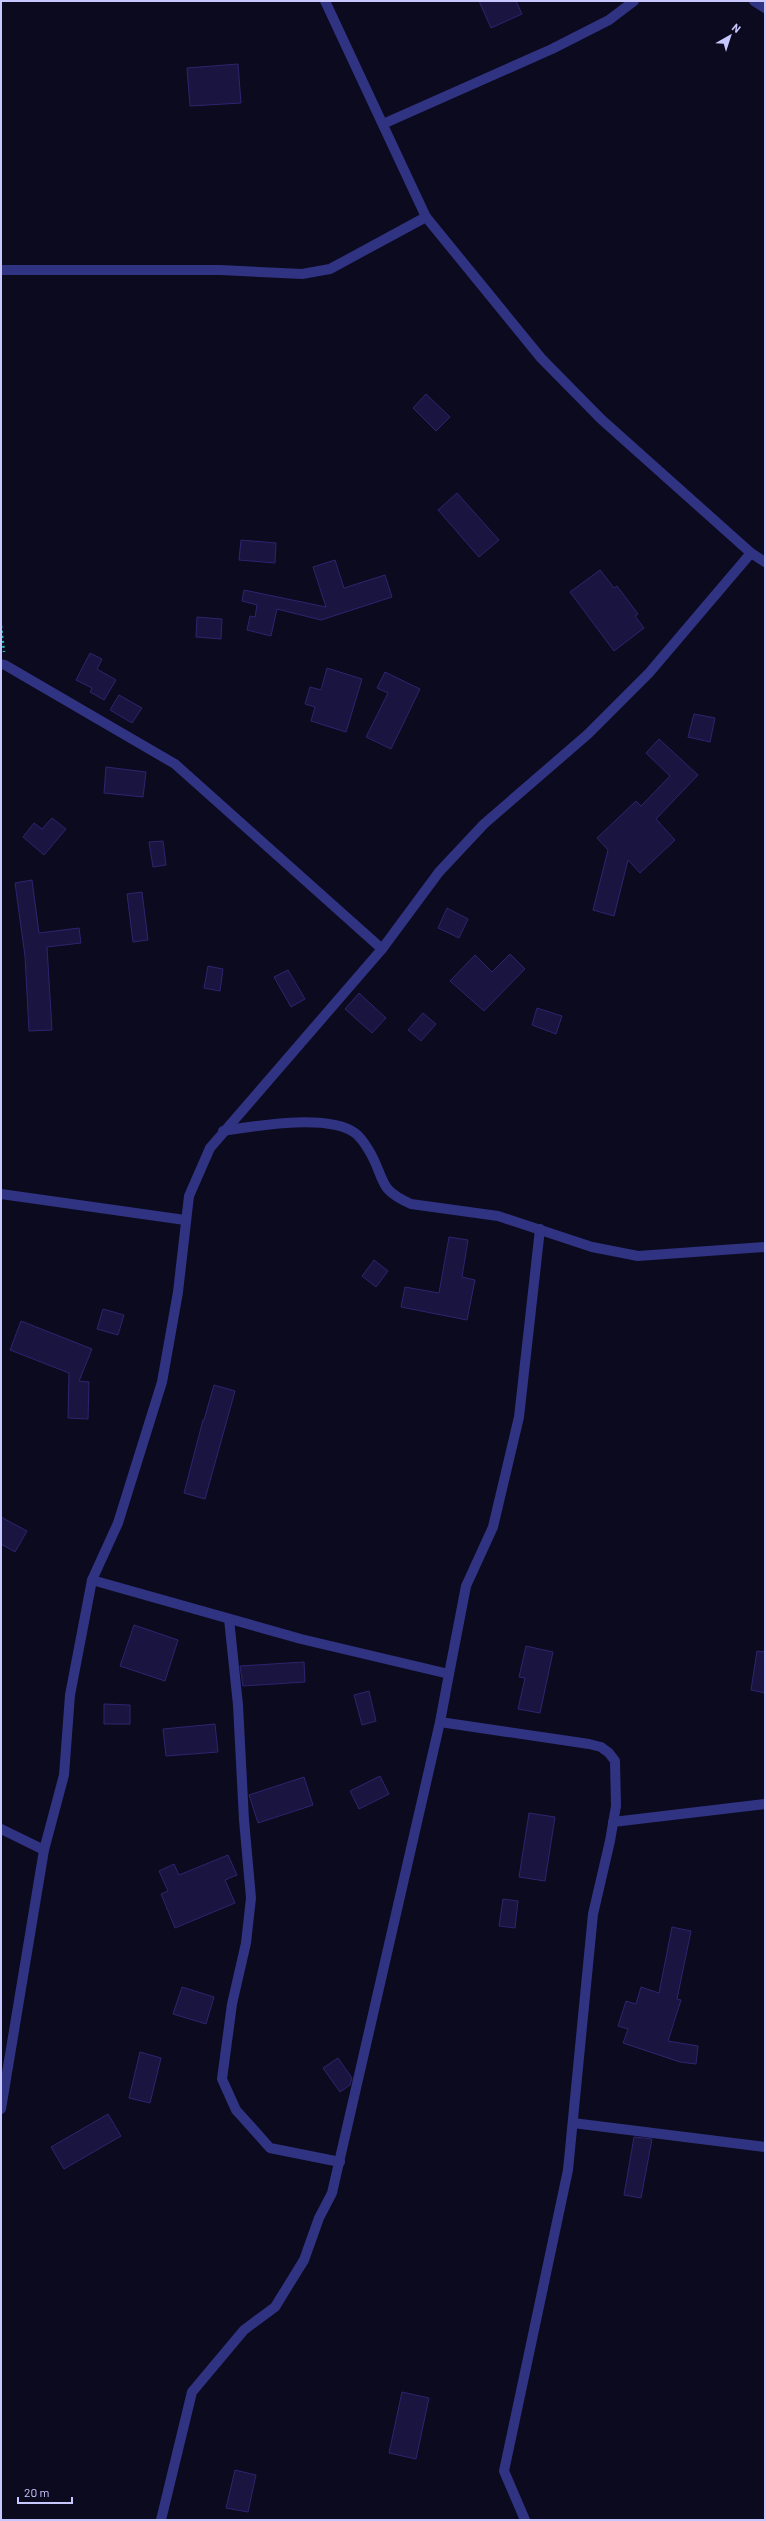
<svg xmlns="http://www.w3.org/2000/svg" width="766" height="2521" font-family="Barlow,sans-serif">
	<rect width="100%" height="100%" fill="#0c0a1e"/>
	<g fill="#1a1441" stroke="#2e246f">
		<path d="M479 1H516L522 14 491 28Z"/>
		<path d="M238 64 241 103 190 106 187 68Z"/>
		<path d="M426 394 450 417 436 431 413 408Z"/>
		<path d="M457 493 499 540 479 557 438 510Z"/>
		<path d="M241 540 276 543 275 563 239 560Z"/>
		<path d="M335 560 344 588 385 575 392 597 321 620 277 609 271 636 247 630 250 616 255 617 257 605 242 601 244 590 326 607 313 567Z"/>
		<path d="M600 570 614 588 617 586 638 614 635 616 644 628 614 651 570 592Z"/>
		<path d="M197 617 222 619 221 639 196 637Z"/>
		<path d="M90 653 102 659 97 669 116 680 104 700 90 692 92 688 76 680Z"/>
		<path d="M327 668 362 679 346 732 311 721 315 707 305 704 310 687 321 690Z"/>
		<path d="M385 672 420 689 391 749 366 737 388 693 377 688Z"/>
		<path d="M119 695 142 708 132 723 110 710Z"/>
		<path d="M694 714 715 718 710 742 688 737Z"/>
		<path d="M659 739 698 775 656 819 675 840 640 873 628 860 614 916 593 910 608 850 597 838 636 801 641 806 670 776 646 753Z"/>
		<path d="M106 767 146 772 143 797 104 793Z"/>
		<path d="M52 818 66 829 44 855 23 837 34 823 42 829Z"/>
		<path d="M163 841 166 865 153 867 149 842Z"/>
		<path d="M32 880 39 933 79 928 81 943 47 947 52 1030 29 1031 25 956 15 883Z"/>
		<path d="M142 892 148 940 133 942 127 894Z"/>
		<path d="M447 908 468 919 459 938 438 928Z"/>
		<path d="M510 954 525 969 484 1011 450 981 475 955 492 972Z"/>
		<path d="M208 966 223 969 220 991 204 988Z"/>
		<path d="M288 970 305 999 291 1007 274 977Z"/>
		<path d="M359 993 386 1018 372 1033 345 1009Z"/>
		<path d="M537 1008 562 1016 556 1034 532 1025Z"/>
		<path d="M423 1013 436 1024 421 1041 408 1030Z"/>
		<path d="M449 1237 468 1240 462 1277 475 1280 467 1320 401 1307 405 1287 439 1293Z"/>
		<path d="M374 1260 388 1271 376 1287 362 1276Z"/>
		<path d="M103 1309 124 1315 118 1335 97 1329Z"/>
		<path d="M21 1321 92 1349 79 1381 89 1382 88 1419 68 1418 69 1373 10 1350Z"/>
		<path d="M214 1385 235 1391 205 1499 184 1493 203 1420H204Z"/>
		<path d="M1 1517 27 1531 15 1552 1 1544Z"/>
		<path d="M134 1625 178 1640 165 1681 120 1666Z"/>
		<path d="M526 1646 553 1652 540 1713 518 1709 525 1678 519 1677Z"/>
		<path d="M757 1651 765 1652V1693L751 1690Z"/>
		<path d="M304 1662 305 1682 243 1686 240 1666Z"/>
		<path d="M369 1691 376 1721 362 1725 354 1695Z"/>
		<path d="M104 1704 130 1705V1724H104Z"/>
		<path d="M215 1724 218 1752 166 1756 163 1729Z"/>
		<path d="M380 1776 389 1794 359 1809 350 1791Z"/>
		<path d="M304 1777 313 1805 258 1823 249 1795Z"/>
		<path d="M529 1813 555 1817 545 1881 519 1877Z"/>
		<path d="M228 1855 237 1875 225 1880 235 1903 175 1928 161 1894 168 1891 159 1871 174 1864 179 1875Z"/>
		<path d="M503 1899 518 1901 515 1928 499 1926Z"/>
		<path d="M672 1927 691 1931 677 1999 681 2000 668 2041 698 2046 696 2064 680 2062 623 2043 628 2029 618 2026 626 2001 636 2004 641 1987 659 1993Z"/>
		<path d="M182 1987 214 1997 206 2024 173 2014Z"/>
		<path d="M140 2052 161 2058 150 2103 129 2098Z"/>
		<path d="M338 2058 352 2078 350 2085 340 2092 323 2068Z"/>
		<path d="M108 2114 121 2136 64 2169 51 2147Z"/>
		<path d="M634 2137 652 2139 641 2198 624 2195Z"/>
		<path d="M402 2392 429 2398 416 2459 389 2453Z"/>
		<path d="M235 2470 256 2475 248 2512 226 2508Z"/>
	</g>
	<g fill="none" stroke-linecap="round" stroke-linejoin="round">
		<path stroke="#21b9a5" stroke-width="2.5" stroke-dasharray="2 3" stroke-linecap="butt" d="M1 626 4 652"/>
		<g stroke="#303282" stroke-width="10">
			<path d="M325 1 426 217 541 358 601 419 751 553 765 562"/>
			<path d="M754 1 765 8"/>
			<path d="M383 124 552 49 609 20 634 1"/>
			<path d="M1 270H220L302 274 330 269 426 217"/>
			<path d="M1 664 5 665 175 764 382 949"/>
			<path d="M223 1131C255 1126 328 1113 355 1133 363 1139 366 1146 371 1154 386 1182 378 1189 411 1204L498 1216 592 1247 638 1256 765 1247"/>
			<path d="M1 1194 185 1220"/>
			<path d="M92 1580 301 1639 449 1674 440 1722 589 1744 601 1747 609 1753 615 1761 616 1806 610 1841 593 1914 568 2170 504 2471 525 2520"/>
			<path d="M229 1619 238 1705 244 1820 251 1898 246 1943 232 2004 222 2079 236 2110 270 2148 340 2162"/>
			<path d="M449 1674 466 1586 493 1527 519 1417 540 1229"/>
			<path d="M613 1822 765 1804"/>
			<path d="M1 1829 44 1850"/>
			<path d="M1 2109 44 1850 64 1775 70 1695 92 1580 118 1523 162 1382 178 1292 189 1196 210 1148 382 949 439 872 484 824 588 734 649 673 751 553"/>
			<path d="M573 2123 765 2147"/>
			<path d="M161 2520 192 2392 244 2330 275 2307 304 2260 319 2218 332 2193 440 1722"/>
		</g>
	</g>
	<rect width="766" height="2521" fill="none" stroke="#c9c7ff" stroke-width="4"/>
	<g transform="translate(730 36) rotate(39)" stroke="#0c0a1e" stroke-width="3" paint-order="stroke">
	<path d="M0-3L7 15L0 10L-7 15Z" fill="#c9c7ff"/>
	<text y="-6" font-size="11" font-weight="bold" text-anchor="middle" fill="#c9c7ff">N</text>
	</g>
	<path d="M18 2497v6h54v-6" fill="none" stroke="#c9c7ff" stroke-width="2"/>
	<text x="24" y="2497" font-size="12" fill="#c9c7ff" stroke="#0c0a1e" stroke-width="3" paint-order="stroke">20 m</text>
</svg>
